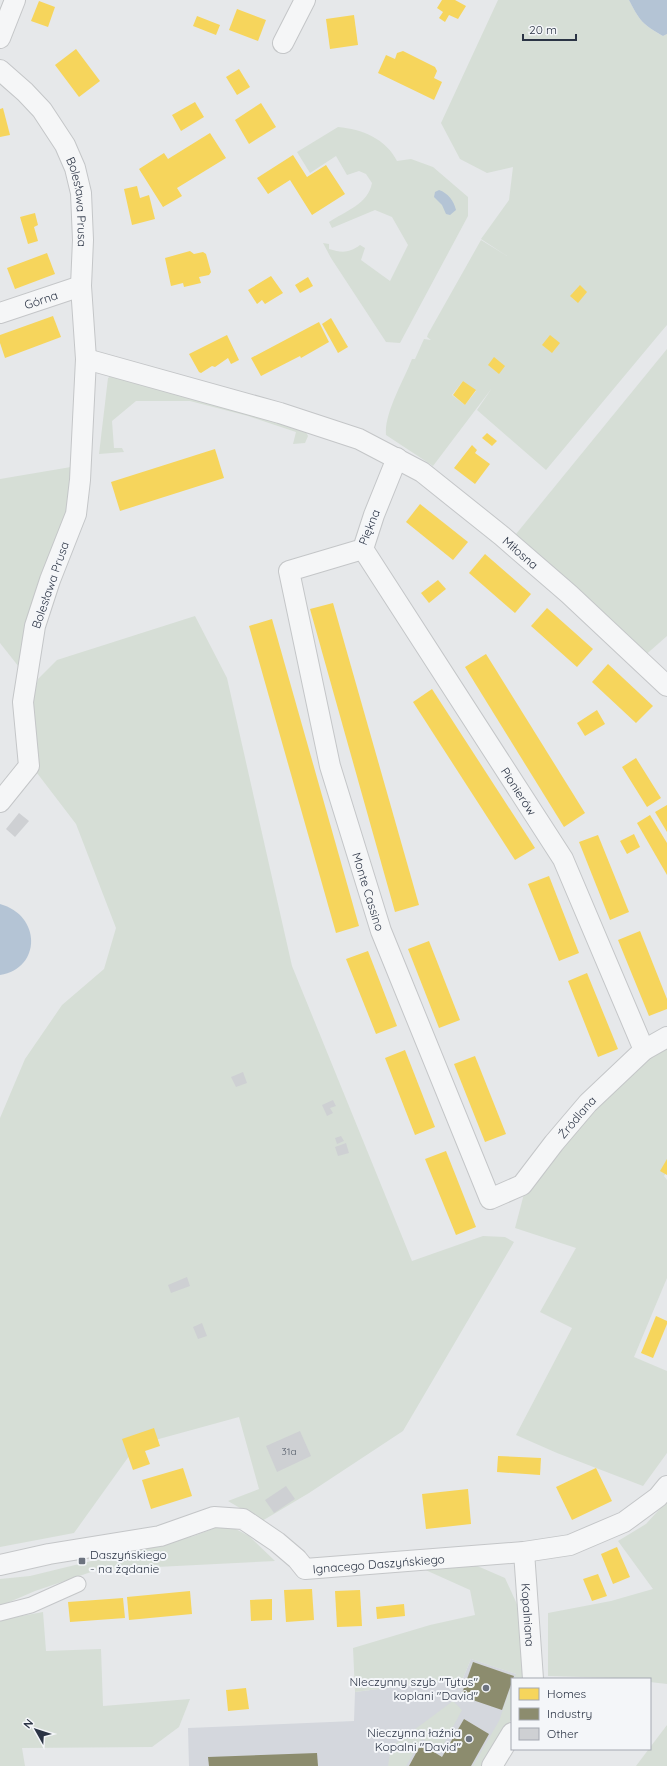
<svg xmlns="http://www.w3.org/2000/svg" width="667" height="1766" font-family="Quicksand,sans-serif">
  <style>
    .built { fill: #d4d7dd }
    .green { fill: #d6ded6; fill-rule: evenodd }
    .water { fill: #b4c4d5 }
    .homes { fill: #f6d55c }
    .industry { fill: #8c8c6e }
    .building { fill: #ced0d3 }
    .lines { fill: none; stroke-linecap: round; stroke-linejoin: round }
    .pedestrian-casing { stroke: #c4c6c8; stroke-width: 17 }
    .minor-casing { stroke: #c4c6c8; stroke-width: 22 }
    .pedestrian { stroke: #f5f6f7; stroke-width: 15 }
    .minor { stroke: #f5f6f7; stroke-width: 20 }
    .poi-dot { fill: #6c737f; stroke: #f4f6f9; stroke-width: 1.5 }
    .labels { text-anchor: middle; dominant-baseline: central; stroke-width: 4; stroke-linejoin: round; paint-order: stroke }
    .number-label { font-size: 10px; fill: #545c69 }
    .street-label { font-size: 12px; fill: #2b3445; stroke: #f4f6f9 }
    .poi-label { font-size: 12px; fill: #2b3445; stroke: #f4f6f9; text-anchor: end }
  </style>
  <rect width="100%" height="100%" fill="#e6e8ea"/>
  <!-- built -->
  <polygon class="built" points="471,1659 522,1676 521,1679 512,1679 512,1699 477,1766 189,1766 188,1728 354,1721 355,1692 463,1678"/>
  <!-- green -->
  <g class="green">
    <path d="M498,0H629C639,20 643,25 663,36L667,34V325L661,332L551,248L661,332L546,470L477,410L492,388L433,466L386,435C384,413 404,380 412,359H415L424,339L431,340L427,337L428,334L481,240L507,256L481,239L509,200L513,167L487,173L460,159L441,123ZM463,381L476,391L465,405L452,395Z"/>
    <path d="M338,127C362,129 386,139 397,161L411,159L433,167L468,197V216L400,343L386,342L331,258L323,243L329,244V249C342,253 349,253 360,245L365,248L361,260L390,281L408,245L392,217L375,210L332,228L329,222C346,211 368,204 372,183L366,174L359,171L347,175L336,156L310,173L297,152Z"/>
    <polygon points="667,349 667,636 642,658 512,539"/>
    <polygon points="111,376 305,430 308,436 305,443 293,444 296,432 248,416 190,401 136,401 112,421 114,448 122,448 124,452 99,454 108,378"/>
    <polygon points="71,467 70,503 19,667 0,643 0,479"/>
    <polygon points="195,616 227,678 292,966 412,1261 483,1236 505,1237 514,1242 403,1431 309,1493 262,1521 228,1501 259,1489 239,1417 137,1445 74,1533 0,1547 0,1118 25,1059 62,1005 104,969 116,928 76,824 37,773 31,706 38,679 57,660"/>
    <polygon points="667,1042 667,1172 664,1176 667,1180 667,1278 634,1357 667,1371 667,1453 643,1486 557,1453 516,1435 572,1328 540,1312 576,1248 515,1228 525,1190 630,1064"/>
    <polygon points="667,1501 667,1684 650,1682 650,1679 548,1676 548,1613 611,1601 653,1589 618,1541 646,1524"/>
    <polygon points="226,1524 249,1536 275,1561 97,1570 35,1591 0,1606 0,1579 30,1576 194,1536"/>
    <polygon points="475,1565 505,1578 526,1624 526,1662 522,1675 526,1676 525,1679 514,1679 516,1674 471,1659 463,1678 355,1692 353,1648 430,1625 475,1615 470,1590 421,1568"/>
    <polygon points="43,1612 46,1651 101,1649 103,1706 190,1699 179,1727 152,1747 22,1748 25,1766 0,1766 0,1620"/>
    <polygon points="512,1684 512,1718 504,1734 485,1766 473,1766 499,1721"/>
    <polygon points="453,1701 462,1710 441,1749 422,1739 406,1766 388,1766 391,1747"/>
    <polygon points="667,1725 667,1766 636,1766"/>
  </g>
  <!-- water -->
  <g class="water">
    <path d="M629,0H667V34L663,36C643,25 639,20 629,0Z"/>
    <path d="M439,190C448,193 454,201 456,210L450,215L446,214L442,205L434,197L435,192Z"/>
    <path d="M0,904C41,915 42,968 0,975Z"/>
  </g>
  <!-- homes -->
  <g class="homes">
    <polygon points="442,0 455,0 466,6 458,19 449,15 445,22 439,18 443,12 437,8"/>
    <polygon points="39,1 55,7 48,27 31,21"/>
    <polygon points="237,9 266,20 258,41 229,30"/>
    <polygon points="354,15 358,45 330,49 326,19"/>
    <polygon points="197,16 220,25 216,35 193,26"/>
    <polygon points="76,49 100,81 79,97 55,65"/>
    <polygon points="403,51 435,67 437,71 434,78 442,82 434,100 378,73 386,55 395,59 397,53"/>
    <polygon points="239,69 250,87 237,95 226,77"/>
    <polygon points="195,102 204,117 181,131 172,115"/>
    <polygon points="261,103 276,127 249,144 235,120"/>
    <polygon points="3,108 10,135 0,137 0,109"/>
    <polygon points="210,133 226,158 177,188 182,196 163,207 139,169 164,153 168,159"/>
    <polygon points="293,155 307,177 326,165 345,194 312,215 290,180 268,194 257,178"/>
    <polygon points="137,186 140,198 149,195 155,219 132,225 124,189"/>
    <polygon points="35,213 38,225 34,227 38,241 28,244 20,217"/>
    <polygon points="190,251 194,254 203,252 206,254 211,272 209,275 199,277 201,283 184,287 183,283 171,286 165,258"/>
    <polygon points="47,253 55,274 15,289 7,268"/>
    <polygon points="271,276 283,293 265,304 262,300 257,304 248,290"/>
    <polygon points="308,277 313,286 300,293 295,285"/>
    <polygon points="580,285 587,292 578,303 570,296"/>
    <polygon points="53,316 61,337 5,358 0,343 0,335"/>
    <polygon points="331,318 348,347 338,353 322,324"/>
    <polygon points="319,322 329,342 301,358 300,356 261,376 251,358"/>
    <polygon points="227,335 239,360 231,364 228,358 215,367 212,366 201,373 199,372 189,354"/>
    <polygon points="550,335 560,343 552,353 542,345"/>
    <polygon points="494,357 505,366 499,374 488,365"/>
    <polygon points="463,381 476,390 465,405 453,395"/>
    <polygon points="487,433 497,441 492,446 482,438"/>
    <polygon points="472,445 477,450 475,453 490,464 475,484 454,468"/>
    <polygon points="215,449 224,478 120,511 111,482"/>
    <polygon points="420,504 468,542 453,560 406,522"/>
    <polygon points="485,554 531,594 515,613 469,573"/>
    <polygon points="438,580 446,589 429,603 421,593"/>
    <polygon points="333,603 419,905 395,912 310,609"/>
    <polygon points="547,608 593,649 577,667 531,626"/>
    <polygon points="272,619 359,926 336,933 249,626"/>
    <polygon points="486,654 585,813 564,827 465,667"/>
    <polygon points="608,664 653,706 636,723 592,682"/>
    <polygon points="432,689 535,848 515,860 413,702"/>
    <polygon points="597,710 605,724 585,736 577,723"/>
    <polygon points="636,758 661,798 647,807 622,767"/>
    <polygon points="667,805 667,832 655,812"/>
    <polygon points="650,815 667,843 667,875 637,823"/>
    <polygon points="634,834 640,847 627,854 620,841"/>
    <polygon points="598,835 629,912 610,920 579,842"/>
    <polygon points="549,876 579,953 559,961 528,884"/>
    <polygon points="640,931 667,999 667,1009 649,1016 618,940"/>
    <polygon points="429,941 460,1020 439,1028 408,949"/>
    <polygon points="368,951 397,1026 376,1034 346,959"/>
    <polygon points="587,973 618,1049 598,1057 568,981"/>
    <polygon points="405,1050 435,1127 415,1135 385,1058"/>
    <polygon points="475,1056 506,1134 485,1142 454,1064"/>
    <polygon points="446,1151 476,1227 456,1235 425,1159"/>
    <polygon points="667,1159 667,1175 660,1171"/>
    <polygon points="656,1316 667,1321 667,1324 653,1358 641,1353"/>
    <polygon points="154,1428 160,1446 145,1451 150,1464 133,1470 122,1439"/>
    <polygon points="498,1456 541,1458 540,1475 497,1472"/>
    <polygon points="183,1468 192,1496 151,1509 142,1480"/>
    <polygon points="596,1468 612,1501 572,1520 556,1487"/>
    <polygon points="468,1489 471,1524 426,1529 422,1494"/>
    <polygon points="617,1547 630,1577 613,1584 601,1554"/>
    <polygon points="598,1574 607,1596 592,1601 583,1579"/>
    <polygon points="312,1589 314,1620 286,1622 284,1590"/>
    <polygon points="360,1590 362,1626 337,1627 335,1591"/>
    <polygon points="190,1591 192,1614 129,1620 127,1597"/>
    <polygon points="123,1598 125,1618 70,1622 68,1602"/>
    <polygon points="272,1599 272,1620 251,1621 250,1600"/>
    <polygon points="404,1604 405,1616 377,1619 376,1607"/>
    <polygon points="246,1688 249,1709 228,1711 226,1690"/>
  </g>
  <!-- industry -->
  <g class="industry">
    <polygon points="473,1662 514,1676 502,1710 461,1696"/>
    <polygon points="464,1719 489,1734 471,1766 409,1766 421,1744 442,1757"/>
    <polygon points="317,1753 318,1766 209,1766 208,1757"/>
  </g>
  <!-- building -->
  <g class="building">
    <polygon points="19,813 29,821 15,837 6,829"/>
    <polygon points="243,1072 247,1083 236,1087 231,1077"/>
    <polygon points="333,1100 336,1106 330,1108 333,1113 327,1116 322,1105"/>
    <polygon points="341,1136 344,1141 337,1144 335,1138"/>
    <polygon points="346,1143 349,1153 338,1156 335,1147"/>
    <polygon points="187,1277 190,1286 171,1293 168,1285"/>
    <polygon points="202,1323 207,1336 198,1339 193,1327"/>
    <polygon points="300,1431 311,1456 277,1472 266,1446"/>
    <polygon points="286,1486 295,1499 274,1513 265,1500"/>
  </g>
  <g class="lines">
    <defs>
      <polyline id="pedestrian" points="0,1613 31,1605 78,1584"/>
      <g id="minor">
        <polyline points="0,38 15,0"/>
        <polyline points="283,43 305,0"/>
        <path id="s1" d="M0,70L25,92L42,110L65,145L75,168L81,193L83,240L81,286L86,359L80,480L76,514L50,580L35,626L23,702L29,766L0,802"/>
        <path id="s2" d="M0,313L81,286"/>
        <path id="s3" d="M86,359L280,413L359,439L422,472L502,536L569,594L667,686"/>
        <path id="s4" d="M397,458L374,515L363,549L289,571L330,766L381,931L490,1199L522,1185L554,1143L588,1103L644,1050L667,1037"/>
        <path id="s5" d="M363,549L563,859L644,1050"/>
        <path id="s6" d="M524,1552L533,1679"/>
        <path id="s7" d="M0,1565L49,1554L160,1536L214,1517L243,1519L277,1542L297,1559L305,1569L524,1552L570,1545L624,1522L658,1497L667,1486"/>
        <polyline points="492,1766 512,1733"/>
      </g>
    </defs>
    <!-- pedestrian casing -->
    <use href="#pedestrian" class="pedestrian-casing"/>
    <!-- minor casing -->
    <use href="#minor" class="minor-casing"/>
    <!-- pedestrian -->
    <use href="#pedestrian" class="pedestrian"/>
    <!-- minor -->
    <use href="#minor" class="minor"/>
  </g>
  <!-- markers -->
  <g class="poi-dot">
    <rect x="78" y="1557" width="8" height="8" rx="2"/>
    <circle cx="486" cy="1688" r="4"/>
    <circle cx="469" cy="1739" r="4"/>
  </g>
  <g class="labels">
    <!-- number labels -->
    <g class="number-label">
      <text x="289" y="1451">31a</text>
    </g>
    <!-- street labels -->
    <g class="street-label">
      <text stroke="none"><textPath href="#s1" startOffset="159">Bolesława Prusa</textPath></text>
      <text stroke="none"><textPath href="#s2" startOffset="43">Górna</textPath></text>
      <text transform="translate(369 527) rotate(-68)">Piękna</text>
      <text stroke="none"><textPath href="#s3" startOffset="483">Miłosna</textPath></text>
      <text transform="translate(50 585) rotate(-71)">Bolesława Prusa</text>
      <text stroke="none"><textPath href="#s5" startOffset="288">Pionierów</textPath></text>
      <text stroke="none"><textPath href="#s4" startOffset="505">Monte Cassino</textPath></text>
      <text stroke="none"><textPath href="#s4" startOffset="958">Źródlana</textPath></text>
      <text stroke="none"><textPath href="#s7" startOffset="403">Ignacego Daszyńskiego</textPath></text>
      <text stroke="none"><textPath href="#s6" startOffset="63">Kopalniana</textPath></text>
    </g>
    <!-- poi labels -->
    <g class="poi-label">
      <text x="90" y="1554" text-anchor="start">Daszyńskiego<tspan x="90" dy="14">- na żądanie</tspan></text>
      <text x="478" y="1681">NIeczynny szyb "Tytus"<tspan x="478" dy="14">koplani "David"</tspan></text>
      <text x="461" y="1732">Nieczynna łaźnia<tspan x="461" dy="14">Kopalni "David"</tspan></text>
    </g>
  </g>
  <!-- legend -->
  <rect x="511" y="1678" width="140" height="72" fill="#f4f6f9" stroke="#a4a8b1"/>
  <rect x="519" y="1688" width="20" height="12" fill="#f6d55c" stroke="#a4a8b1"/>
  <text x="547" y="1698" font-size="12" fill="#2b3445">Homes</text>
  <rect x="519" y="1708" width="20" height="12" fill="#8c8c6e" stroke="#a4a8b1"/>
  <text x="547" y="1718" font-size="12" fill="#2b3445">Industry</text>
  <rect x="519" y="1728" width="20" height="12" fill="#ced0d3" stroke="#a4a8b1"/>
  <text x="547" y="1738" font-size="12" fill="#2b3445">Other</text>
  <!-- north arrow -->
  <g transform="translate(36 1730) rotate(309)" stroke="#f4f6f9" stroke-width="3" paint-order="stroke">
  <path d="M0-3L7 15L0 10L-7 15Z" fill="#2b3445"/>
  <text y="-6" font-size="11" font-weight="bold" text-anchor="middle" fill="#2b3445">N</text>
  </g>
  <!-- scale -->
  <path d="M523 34v6h53v-6" fill="none" stroke="#2b3445" stroke-width="2"/>
  <text x="529" y="34" font-size="12" fill="#2b3445" stroke="#f4f6f9" stroke-width="3" paint-order="stroke">20 m</text>
</svg>
